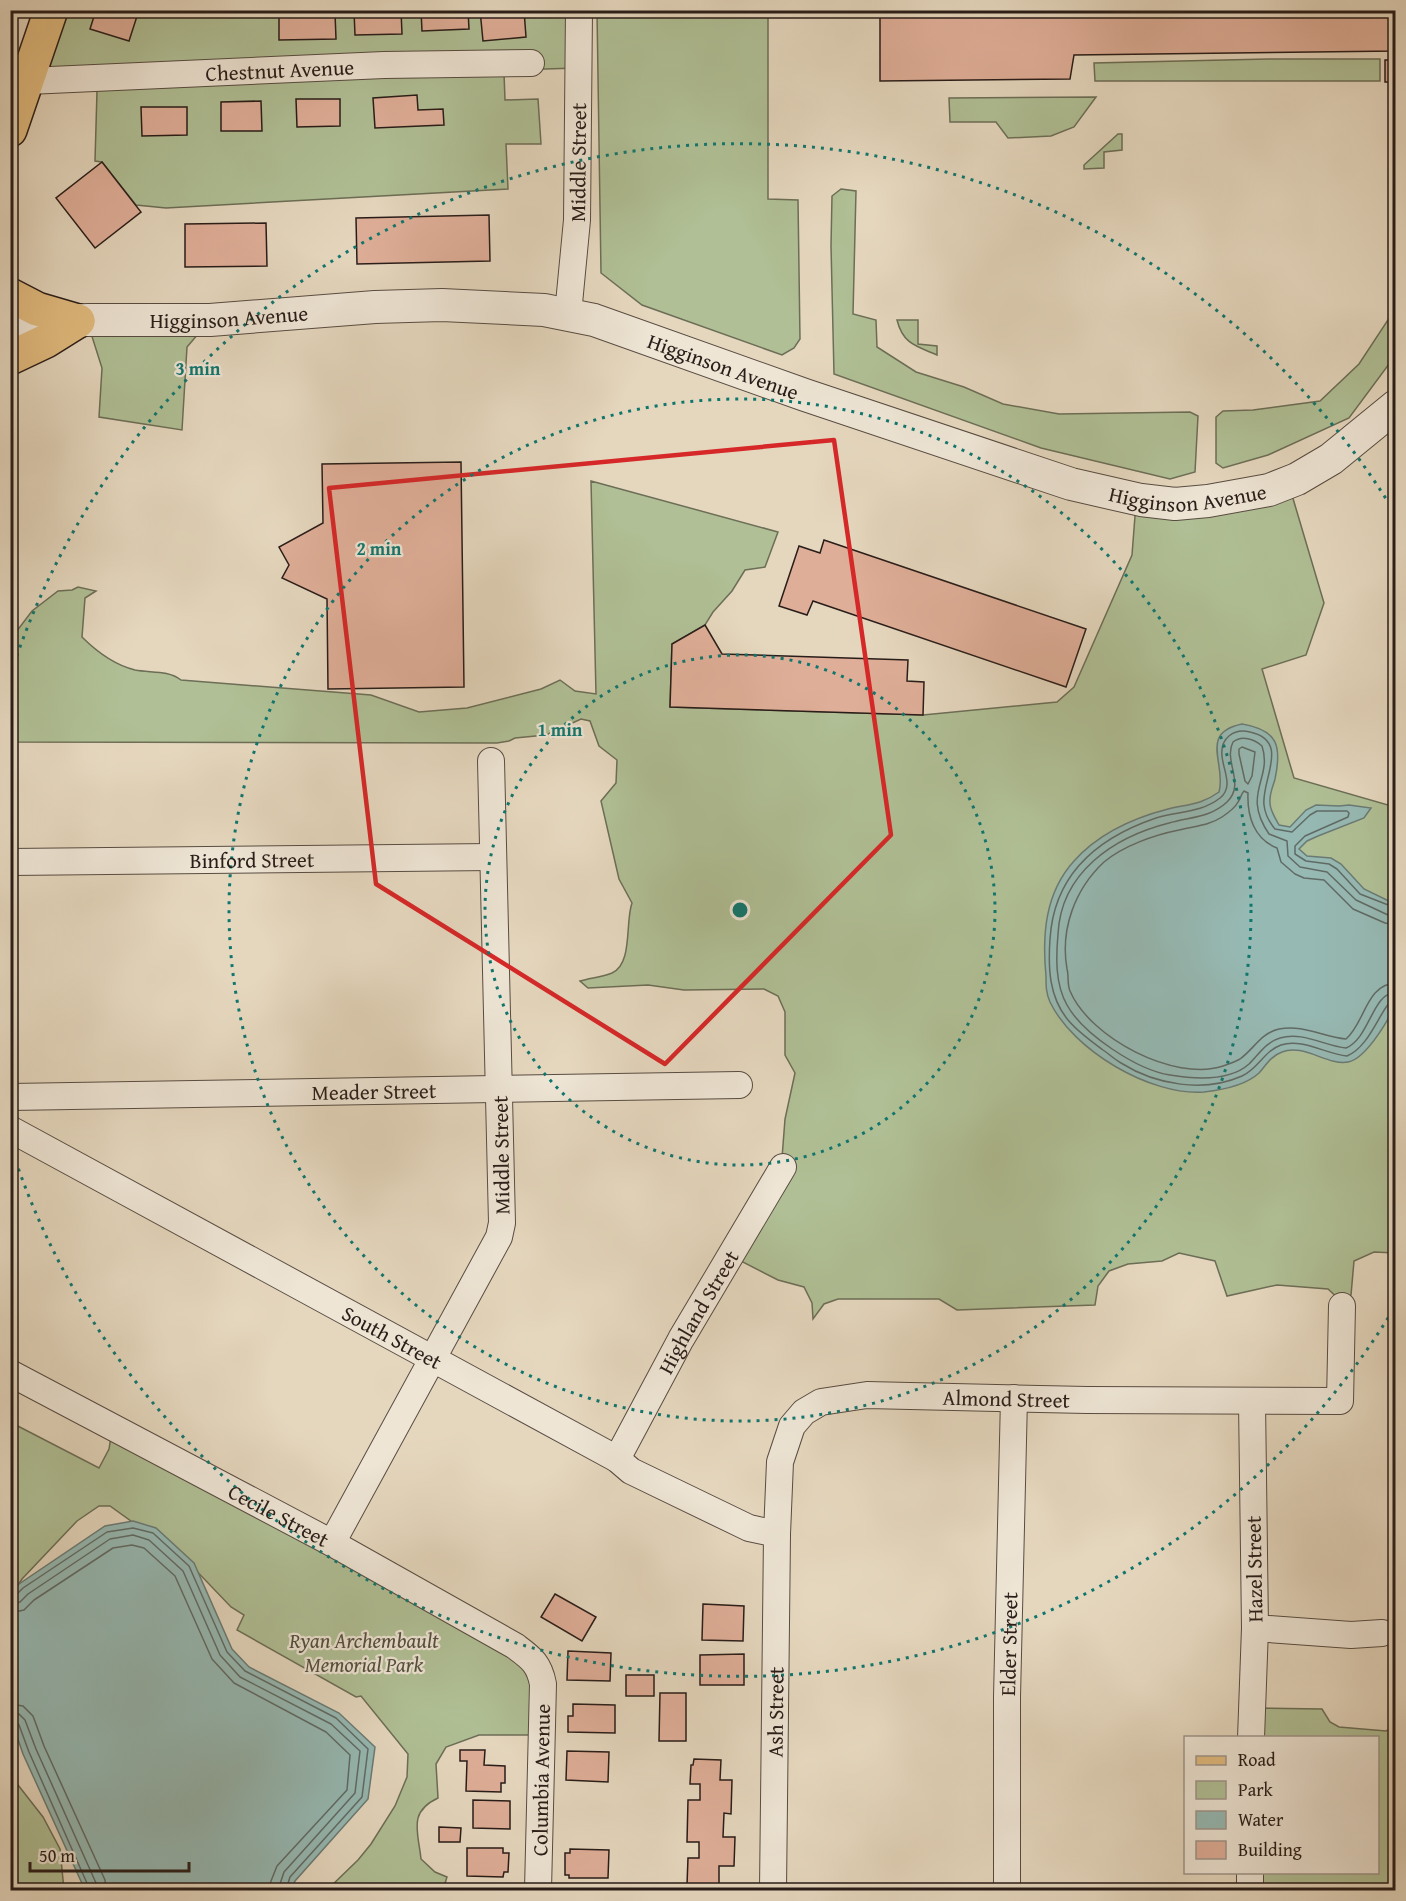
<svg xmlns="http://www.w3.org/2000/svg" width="1406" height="1901" font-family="'Gentium Book Plus',serif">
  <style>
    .green { fill: #b0bf95; stroke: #6c6e57; stroke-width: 1.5 }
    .water { fill: #96b9b3; stroke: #6a7b75; stroke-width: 1.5 }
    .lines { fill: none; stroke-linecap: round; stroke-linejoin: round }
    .shore { stroke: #606b66; stroke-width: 1.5 }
    .building { fill: #dfae98; stroke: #291d19; stroke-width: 1.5 }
    .minor-casing { stroke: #584c42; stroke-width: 28 }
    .tertiary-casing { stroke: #584c42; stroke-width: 34 }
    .primary-casing { stroke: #291d19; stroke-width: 36 }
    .minor { stroke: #eee5d5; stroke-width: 26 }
    .tertiary { stroke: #eee5d5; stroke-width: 32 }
    .primary { stroke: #e2bc7f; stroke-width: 33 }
    .marked { fill: none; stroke: #d62828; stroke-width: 4.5; stroke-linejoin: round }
    .ring { fill: none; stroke: #0f766e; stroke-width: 3; stroke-dasharray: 3 6 }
    .labels { text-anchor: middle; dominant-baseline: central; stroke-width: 4.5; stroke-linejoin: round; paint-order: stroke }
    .street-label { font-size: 21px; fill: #291d19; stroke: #eee5d5 }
    .park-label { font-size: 21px; font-style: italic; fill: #524e3e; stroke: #eee5d5 }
    .centre { fill: #0f766e; stroke: #eee5d5; stroke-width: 3 }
    .ring-label { font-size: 18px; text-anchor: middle; font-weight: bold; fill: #0f766e; stroke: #eee5d5; stroke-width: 4.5; stroke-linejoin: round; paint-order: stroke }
  </style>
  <rect width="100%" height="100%" fill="#e5d7be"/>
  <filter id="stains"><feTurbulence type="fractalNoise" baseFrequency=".00333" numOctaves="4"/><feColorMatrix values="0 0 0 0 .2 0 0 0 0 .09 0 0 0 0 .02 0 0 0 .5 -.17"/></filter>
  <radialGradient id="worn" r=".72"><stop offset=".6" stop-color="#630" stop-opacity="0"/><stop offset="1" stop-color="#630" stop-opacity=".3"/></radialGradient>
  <!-- green -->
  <g class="green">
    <polygon points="51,11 579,11 577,68 513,70 504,73 505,100 538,99 541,144 506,144 508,189 166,208 136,205 102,162 95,161 97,91 24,90"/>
    <polygon points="597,11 768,11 768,199 798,200 800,339 794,348 782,355 642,305 601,273"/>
    <polygon points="1268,59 1380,59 1380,81 1095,81 1094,63"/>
    <polygon points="1096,97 1074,127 1051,136 1008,138 996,122 950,122 949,98"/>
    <polygon points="1118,134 1122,134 1122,150 1104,152 1104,168 1084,169 1084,165"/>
    <polygon points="841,189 856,191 853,314 876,320 877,347 916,372 964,387 1003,404 1059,414 1190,412 1198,416 1195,472 1170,479 1041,448 834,374 831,246 832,196"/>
    <polygon points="1395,304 1395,356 1349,418 1268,455 1223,468 1216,463 1216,417 1223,411 1253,410 1320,401 1359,364 1388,320"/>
    <polygon points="210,320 187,347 182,430 99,417 102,368 89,327"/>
    <path d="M897,320H918V344L937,346V355C916,346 903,344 897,320Z"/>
    <path d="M591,481L778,532L765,567L745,570L732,591L713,612L705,625L672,644L670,707L923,715L1057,702L1074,687L1132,555L1136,503L1289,485L1324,603L1306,655L1262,669L1294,778L1395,807V1253L1374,1252L1354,1261L1351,1295L1343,1303L1328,1289L1277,1285L1227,1296L1215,1261L1179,1253L1162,1261L1128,1264L1109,1271L1098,1286L1095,1305L957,1310L939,1299H838L824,1304L813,1319L812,1303L804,1287L778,1280L733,1257L781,1171L785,1119L795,1073L785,1055V1012L778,996L764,989L684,990L648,985L588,988L580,981C590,978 602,977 612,973C633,964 625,922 632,903L619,879L601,801L616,783L617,760L599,746L590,721L581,719L546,735L515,738L509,741L497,743L11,742L10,640L32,611L58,591L72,590L78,587L96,591L85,598L82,637C96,651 115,665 135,670C151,673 168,670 181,680L371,695L419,712L467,708L541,689L560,680L575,691L596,694Z"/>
    <path d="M10,1422L99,1468L109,1449L111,1437L537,1669V1735H479L446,1747L436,1764L438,1798C408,1812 418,1831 421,1859L435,1872L447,1877L443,1890H327L358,1860L371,1844L395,1806L407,1777L408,1754L361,1696L356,1697L237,1630L244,1615L231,1607L188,1562L110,1506H99L77,1521L22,1579L11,1596Z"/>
    <polygon points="1250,1708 1322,1709 1330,1722 1339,1727 1386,1731 1395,1726 1395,1890 1250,1890 1250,1873 1378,1872 1378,1738 1250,1737"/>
    <polygon points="11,1776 43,1817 60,1849 64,1890 11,1890"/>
  </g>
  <!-- water -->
  <g class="water">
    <path d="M1242,724C1278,730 1282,746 1275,779C1273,787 1269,794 1270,803C1270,810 1275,818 1279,825L1290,827L1306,810L1316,805L1339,806L1349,805L1371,808L1364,818L1318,836L1307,841L1299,849L1307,856L1331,858L1341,864L1364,889L1395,904C1396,925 1396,946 1396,967C1396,978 1397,989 1396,999C1393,1015 1366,1059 1348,1062C1328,1066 1303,1043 1282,1052C1271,1056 1266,1065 1259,1073C1245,1086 1222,1090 1204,1092C1150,1096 1073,1050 1050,1002C1046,993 1046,986 1046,976C1042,935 1045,893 1074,861C1099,833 1133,818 1168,809C1189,804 1201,805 1219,792C1227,765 1198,733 1242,724Z"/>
    <polygon points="133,1521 156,1528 194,1563 232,1649 249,1667 339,1713 375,1747 368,1799 295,1881 291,1890 85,1890 23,1754 11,1719 11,1594 19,1584 105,1526"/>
  </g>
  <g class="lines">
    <!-- shore -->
    <g class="shore">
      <polygon points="1242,747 1255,752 1252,776 1248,784 1245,781 1239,754 1239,749"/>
      <path d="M1396,908L1360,894L1337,869L1329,864L1306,861L1295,854V846L1305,836L1348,817L1349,813L1347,811H1317L1310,815L1292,832L1275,829C1270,823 1265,814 1264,805C1261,780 1291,741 1250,732C1234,728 1220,738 1222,756C1223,770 1234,787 1220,798C1201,813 1178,811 1156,818C1097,838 1054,874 1050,939C1048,968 1049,997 1068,1020C1078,1032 1091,1041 1103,1050C1109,1054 1114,1059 1121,1063C1156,1085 1204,1093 1242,1076C1258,1069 1264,1051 1281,1045C1302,1038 1326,1054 1347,1056C1373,1045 1382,1001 1396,999"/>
      <path d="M1396,916L1388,915L1356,900L1327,872L1300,867L1288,856L1287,841L1269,834C1241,793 1273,779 1262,746C1254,739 1242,735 1233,742C1223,761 1246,784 1227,802C1210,818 1189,817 1169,823C1114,837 1061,872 1058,934C1056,957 1055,984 1067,1005C1083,1034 1137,1070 1170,1075C1194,1079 1229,1082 1249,1064C1259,1054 1266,1042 1280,1038C1302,1031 1325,1046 1346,1048C1370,1038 1372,993 1396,992"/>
      <path d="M1396,925L1385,923L1353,909L1324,880L1304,878L1295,874L1281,862L1277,848C1254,839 1247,816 1248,793L1244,791C1241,794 1241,798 1238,802C1235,808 1228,813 1222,817C1208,826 1194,826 1179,830C1154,835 1123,846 1104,862C1075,889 1060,929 1067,969C1069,976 1067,984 1070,991C1090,1038 1174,1082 1223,1066C1229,1064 1235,1062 1240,1059C1254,1049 1261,1033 1279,1029C1303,1024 1323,1037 1346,1039C1365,1023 1366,984 1396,983"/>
      <polyline points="10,1597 16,1595 23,1588 107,1532 133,1528 153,1533 189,1566 227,1652 245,1671 336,1718 368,1749 362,1797 290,1877 286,1890"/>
      <polyline points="10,1604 20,1602 28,1594 110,1539 133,1535 149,1540 183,1571 220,1655 240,1677 331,1724 360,1751 355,1793 284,1872 278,1890"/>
      <polyline points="10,1613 24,1610 34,1600 113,1548 132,1545 144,1548 175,1576 212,1659 234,1683 326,1732 350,1755 347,1790 277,1866 271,1881 269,1890"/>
      <polyline points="10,1704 23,1706 33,1716 44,1746 105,1880 106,1890"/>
      <polyline points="10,1713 19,1714 25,1720 36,1749 96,1883 97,1890"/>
      <polyline points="10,1720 15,1721 19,1725 29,1752 90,1890"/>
    </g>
  </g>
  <!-- building -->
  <g class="building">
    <polygon points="96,10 139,10 129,41 90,29"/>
    <polygon points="401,10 402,34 355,35 354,11"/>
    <polygon points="421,10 468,10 469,29 422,31"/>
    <polygon points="480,10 524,10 526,37 483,41"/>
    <polygon points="880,10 1396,10 1396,51 1074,55 1070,79 880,81"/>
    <polygon points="335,13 336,39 279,40 279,14"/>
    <rect x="1385" y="60" width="11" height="22"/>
    <polygon points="417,95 418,110 443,109 444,125 375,128 373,98"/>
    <polygon points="296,99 340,99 340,126 297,127"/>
    <polygon points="261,101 262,131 221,131 221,102"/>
    <polygon points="141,107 187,107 187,135 142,136"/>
    <polygon points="102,162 141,212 95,248 56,198"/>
    <polygon points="489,215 490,261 357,264 356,218"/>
    <polygon points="266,223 267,266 185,267 185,224"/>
    <polygon points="461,462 464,687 328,689 327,599 282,578 289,565 279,547 323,523 322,464"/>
    <polygon points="824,540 1086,629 1066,687 813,601 807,615 779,606 799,546 820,553"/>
    <polygon points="705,625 722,654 908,660 907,681 924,682 923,715 670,707 672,644"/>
    <polygon points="555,1594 596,1617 582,1641 541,1617"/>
    <polygon points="703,1604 744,1606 743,1641 702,1640"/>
    <polygon points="568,1651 611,1653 610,1681 567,1680"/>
    <polygon points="744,1654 744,1685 700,1685 700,1655"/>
    <rect x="626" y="1675" width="28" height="21"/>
    <polygon points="660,1693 686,1693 686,1741 659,1741"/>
    <polygon points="573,1704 615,1705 615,1733 568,1732 568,1716 573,1716"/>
    <polygon points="460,1750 485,1750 484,1765 505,1766 505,1783 501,1783 501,1792 466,1791 467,1761 460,1761"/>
    <polygon points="567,1751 609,1752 608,1782 566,1780"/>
    <polygon points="694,1759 721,1760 720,1780 732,1780 731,1814 724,1813 723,1837 735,1837 734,1866 719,1866 719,1886 687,1885 688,1858 699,1858 699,1842 687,1842 688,1800 700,1800 700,1784 690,1784 691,1765 693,1765"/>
    <polygon points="473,1800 510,1801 510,1829 473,1828"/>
    <polygon points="439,1827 461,1828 460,1842 439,1842"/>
    <polygon points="467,1848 503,1848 503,1853 509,1853 508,1872 504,1872 503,1877 467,1876"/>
    <polygon points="570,1849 609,1850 608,1878 569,1878 569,1875 565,1875 565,1853 570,1853"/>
  </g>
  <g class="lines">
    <defs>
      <g id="minor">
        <path id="s1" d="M28,81L384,65L531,63"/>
        <path id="s2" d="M568,314L577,220L579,10"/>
        <path id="s3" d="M10,862L492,857"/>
        <path id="s4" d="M10,1097L739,1085"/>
        <path id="s5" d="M10,1129L617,1459L631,1471L749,1528L777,1534"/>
        <path id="s6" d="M10,1373L332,1543L515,1646C531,1658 539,1663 543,1684L538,1890"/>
        <path id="s7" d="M617,1459L681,1339L783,1167"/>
        <polyline points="332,1543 499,1237 502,1223 491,761"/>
        <polyline points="1255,1628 1351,1635 1382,1633"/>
        <polyline points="1251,1738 1255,1628 1252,1401"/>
        <path id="s8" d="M773,1890L777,1534L780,1462L792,1426L804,1412L821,1402L867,1395L1087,1400L1340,1401L1342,1306"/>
        <path id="s9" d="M1007,1890V1697L1014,1398"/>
        <polyline points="1250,1890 1250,1872"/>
      </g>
      <g id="tertiary">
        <path id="s10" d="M10,323L88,320H210L375,307L442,305L544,310L594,320L805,395L1071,484L1141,500L1175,504L1208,501L1269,490L1297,479L1331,459L1396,406"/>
      </g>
      <g id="primary">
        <polyline points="10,130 51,10"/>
        <polyline points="10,295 37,309 78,321"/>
        <polyline points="10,358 46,341 78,321"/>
      </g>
    </defs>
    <!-- minor casing -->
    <use href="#minor" class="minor-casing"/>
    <!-- tertiary casing -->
    <use href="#tertiary" class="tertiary-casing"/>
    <!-- primary casing -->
    <use href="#primary" class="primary-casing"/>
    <!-- minor -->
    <use href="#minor" class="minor"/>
    <!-- tertiary -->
    <use href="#tertiary" class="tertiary"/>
    <!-- primary -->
    <use href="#primary" class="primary"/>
  </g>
  <!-- marked area -->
  <path class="marked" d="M834,440L891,835L665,1064L376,884L329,488Z"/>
  <!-- distance rings -->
  <g class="ring">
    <circle cx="740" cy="910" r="255"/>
    <circle cx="740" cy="910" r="511"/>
    <path d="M1393 1310A766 766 0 0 1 11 1147M11 673A766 766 0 0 1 1393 510"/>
  </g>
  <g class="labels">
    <!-- street labels -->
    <g class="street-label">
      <text stroke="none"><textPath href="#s1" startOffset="252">Chestnut Avenue</textPath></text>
      <text stroke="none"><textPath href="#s2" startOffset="152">Middle Street</textPath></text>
      <text stroke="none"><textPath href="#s10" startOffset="219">Higginson Avenue</textPath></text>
      <text stroke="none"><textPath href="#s10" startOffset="723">Higginson Avenue</textPath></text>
      <text stroke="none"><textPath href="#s10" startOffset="1209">Higginson Avenue</textPath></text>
      <text stroke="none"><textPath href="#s3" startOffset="242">Binford Street</textPath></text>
      <text stroke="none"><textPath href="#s4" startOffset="364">Meader Street</textPath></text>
      <text transform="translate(501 1155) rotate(-91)">Middle Street</text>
      <text stroke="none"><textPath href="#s7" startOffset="168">Highland Street</textPath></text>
      <text stroke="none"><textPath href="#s5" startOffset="435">South Street</textPath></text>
      <text stroke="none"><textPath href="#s8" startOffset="690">Almond Street</textPath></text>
      <text stroke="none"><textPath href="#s6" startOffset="304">Cecile Street</textPath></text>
      <text transform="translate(1254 1569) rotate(-91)">Hazel Street</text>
      <text stroke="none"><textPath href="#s9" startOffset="246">Elder Street</textPath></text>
      <text stroke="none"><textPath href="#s8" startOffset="178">Ash Street</textPath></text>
      <text transform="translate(541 1780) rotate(-89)">Columbia Avenue</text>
    </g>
    <!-- park labels -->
    <g class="park-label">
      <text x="364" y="1640">Ryan Archembault<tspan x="364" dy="24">Memorial Park</tspan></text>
    </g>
  </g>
  <circle cx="740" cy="910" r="9" class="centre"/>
  <g class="ring-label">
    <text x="198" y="375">3 min</text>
    <text x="379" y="555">2 min</text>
    <text x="560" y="736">1 min</text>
  </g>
  <!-- margin -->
  <rect width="1406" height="1901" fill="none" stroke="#e5d7be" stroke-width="36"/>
  <rect x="12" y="12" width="1382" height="1877" fill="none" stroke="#291d19" stroke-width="3"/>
  <rect x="18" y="18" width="1370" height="1865" fill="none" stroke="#291d19" stroke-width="1.5"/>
  <!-- legend -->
  <rect x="1184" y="1736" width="195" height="138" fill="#eee5d5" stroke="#9f958a" stroke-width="1.5"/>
  <rect x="1196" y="1756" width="30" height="9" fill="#e2bc7f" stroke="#9f958a" stroke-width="1.5"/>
  <text x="1238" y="1766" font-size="18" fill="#291d19">Road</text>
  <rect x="1196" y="1781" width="30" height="18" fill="#b0bf95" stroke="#9f958a" stroke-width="1.5"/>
  <text x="1238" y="1796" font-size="18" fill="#291d19">Park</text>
  <rect x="1196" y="1811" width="30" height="18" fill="#96b9b3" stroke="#9f958a" stroke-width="1.5"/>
  <text x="1238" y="1826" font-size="18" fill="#291d19">Water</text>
  <rect x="1196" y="1841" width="30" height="18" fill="#dfae98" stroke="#9f958a" stroke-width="1.5"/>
  <text x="1238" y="1856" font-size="18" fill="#291d19">Building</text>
  <!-- scale -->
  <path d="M30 1862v9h159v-9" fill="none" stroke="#291d19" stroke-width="3"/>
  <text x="39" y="1862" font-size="18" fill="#291d19" stroke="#eee5d5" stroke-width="4.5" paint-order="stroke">50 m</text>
  <rect width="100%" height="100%" filter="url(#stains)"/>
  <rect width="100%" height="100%" fill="url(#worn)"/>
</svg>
